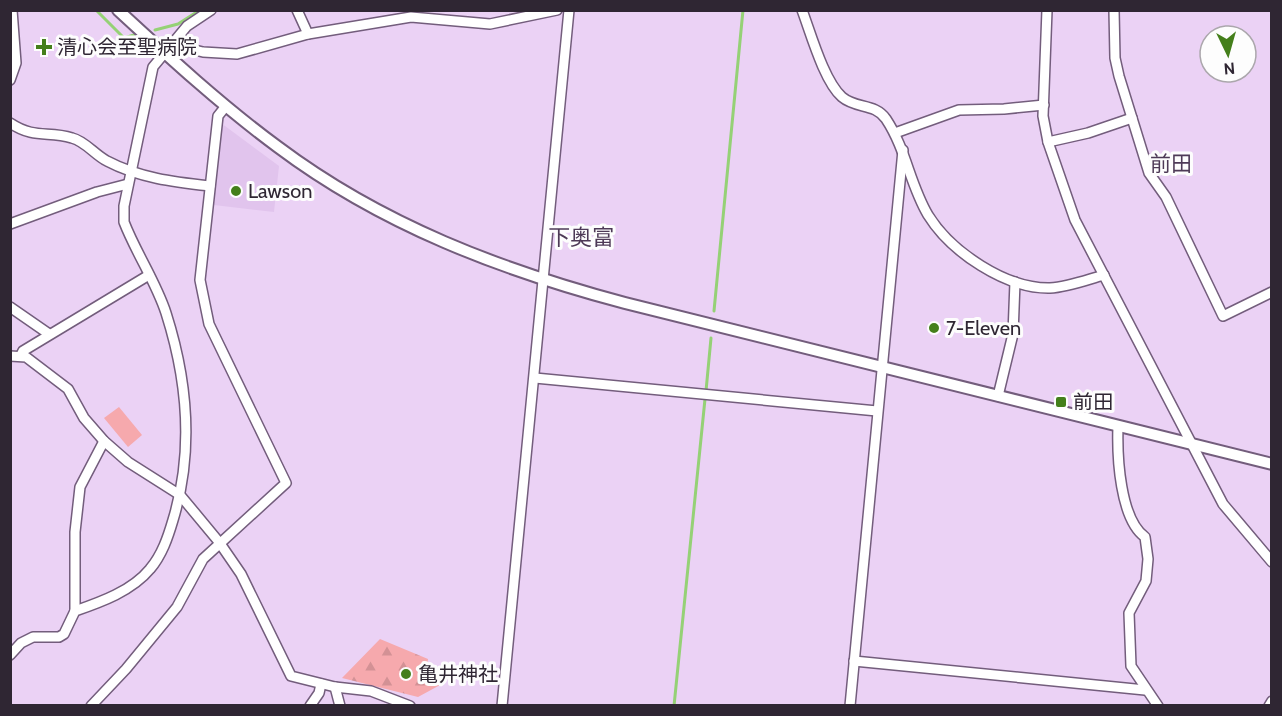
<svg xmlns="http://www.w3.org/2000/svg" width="1282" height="716" font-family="Cabin,'Noto Sans JP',sans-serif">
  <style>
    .built { fill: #e1c4ed }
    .forest { fill: url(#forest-firs) }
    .park { fill: #f6a9ad }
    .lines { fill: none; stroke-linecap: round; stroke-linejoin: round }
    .stream { stroke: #95d176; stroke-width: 3 }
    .minor-casing { stroke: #735d7c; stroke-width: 12 }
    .tertiary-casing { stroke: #735d7c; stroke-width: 14 }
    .minor { stroke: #fff; stroke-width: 9 }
    .tertiary { stroke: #fff; stroke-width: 10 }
    .poi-dot { fill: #447f1b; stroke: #fdfdfd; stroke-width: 2 }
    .labels { text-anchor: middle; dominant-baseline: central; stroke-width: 6; stroke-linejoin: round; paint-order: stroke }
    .poi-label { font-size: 20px; fill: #2f2633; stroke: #fdfdfd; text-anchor: start }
    .neighbourhood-label { font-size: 21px; fill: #4e3a57; stroke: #fdfdfd }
    .quarter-label { font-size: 22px; fill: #4e3a57; stroke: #fdfdfd }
  </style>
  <defs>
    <pattern id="forest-firs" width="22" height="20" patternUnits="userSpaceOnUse" patternTransform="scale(1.5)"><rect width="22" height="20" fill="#f6a9ad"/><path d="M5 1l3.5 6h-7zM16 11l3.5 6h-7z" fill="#d39195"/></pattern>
  </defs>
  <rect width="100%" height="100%" fill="#ebd2f5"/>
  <!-- built -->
  <polygon class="built" points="221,123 279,166 274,212 214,205"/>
  <!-- forest -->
  <polygon class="forest" points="380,639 428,659 427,668 442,684 418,697 342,678"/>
  <!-- park -->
  <polygon class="park" points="119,407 142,435 128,447 104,418"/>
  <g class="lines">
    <!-- stream -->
    <g class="stream">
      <polyline points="96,10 124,38 134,35"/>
      <polyline points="155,30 178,24 200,10"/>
      <polyline points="714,311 743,10"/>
      <polyline points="706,391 711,338"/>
      <polyline points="674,706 705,399"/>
    </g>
    <defs>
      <g id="minor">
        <polyline points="297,10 308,34"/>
        <path d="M802,10C811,34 824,81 842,97C856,109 875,103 886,119C906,149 910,185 928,215C951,252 1006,289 1050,288C1068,287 1086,280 1104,275"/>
        <polyline points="1047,10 1043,116 1048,142 1075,220 1223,504 1272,562"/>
        <polyline points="1114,10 1115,58 1119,76 1149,173 1166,197 1223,316 1272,292"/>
        <polyline points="170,44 203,52 237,54 308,34 411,17 490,24 557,10"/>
        <polyline points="10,80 16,63 12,10"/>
        <path d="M10,123C36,140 48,130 72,138C85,141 95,155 107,161C139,178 175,182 210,186"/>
        <polyline points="895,133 959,110 1004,109 1044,105"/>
        <polyline points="1048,142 1088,133 1132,118"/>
        <polyline points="10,224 97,192 128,184"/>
        <polyline points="10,307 49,334"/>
        <polyline points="21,355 23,351 149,275"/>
        <polyline points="10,356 26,357 68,389 84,418 104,441 128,462 180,495 219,542 241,574 291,676 335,687 371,691 410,706"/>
        <polyline points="535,378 877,411"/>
        <polyline points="998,396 1013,334 1015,282"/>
        <path d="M1118,427C1117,457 1120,519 1145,537L1148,559L1146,581L1129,613L1131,666L1158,706"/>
        <polyline points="75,611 75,532 80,487 104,441"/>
        <path d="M10,655L21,643L33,637H59L64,634L75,611C101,602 132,591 150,569C162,555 168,537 173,520C194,451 188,382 166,313C156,282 136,253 124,222V206L153,67L187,26L211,10"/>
        <polyline points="854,661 1145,690"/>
        <polyline points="335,687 340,706"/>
        <polyline points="91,706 126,669 177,607 203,559 286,483 209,324 200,280 218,116 226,106"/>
        <polyline points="310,706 319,693 321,684"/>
        <polyline points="502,706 569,10"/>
        <polyline points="850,706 903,150"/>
        <polyline points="1269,706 1272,701"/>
      </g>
      <path id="tertiary" d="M118,10C170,58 221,105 278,147C382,225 501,270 625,303L1272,464"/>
    </defs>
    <!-- minor casing -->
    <use href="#minor" class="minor-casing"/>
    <!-- tertiary casing -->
    <use href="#tertiary" class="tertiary-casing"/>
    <!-- minor -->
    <use href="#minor" class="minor"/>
    <!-- tertiary -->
    <use href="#tertiary" class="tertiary"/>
  </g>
  <!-- markers -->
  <g class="poi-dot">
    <path d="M41 38h6v6h6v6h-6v6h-6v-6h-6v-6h6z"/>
    <circle cx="236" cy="191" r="6"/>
    <circle cx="934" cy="328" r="6"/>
    <rect x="1055" y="396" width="12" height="12" rx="3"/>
    <circle cx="406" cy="674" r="6"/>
  </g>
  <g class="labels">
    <!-- poi labels -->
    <g class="poi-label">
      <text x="57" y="47">清心会至聖病院</text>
      <text x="248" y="191">Lawson</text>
      <text x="946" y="328">7-Eleven</text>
      <text x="1073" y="402">前田</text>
      <text x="418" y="674">亀井神社</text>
    </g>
    <!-- neighbourhood labels -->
    <g class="neighbourhood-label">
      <text x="1171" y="163">前田</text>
    </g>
    <!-- quarter labels -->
    <g class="quarter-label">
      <text x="581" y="237">下奥富</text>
    </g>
  </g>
  <!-- border -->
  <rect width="1282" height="716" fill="none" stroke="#2f2633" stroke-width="24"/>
  <!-- north arrow -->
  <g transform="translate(1228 54) rotate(175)"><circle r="28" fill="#fdfdfd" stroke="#aba7ac" stroke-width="1.5"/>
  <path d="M0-4.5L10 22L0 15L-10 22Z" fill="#447f1b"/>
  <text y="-9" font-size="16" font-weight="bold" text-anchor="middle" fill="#2f2633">N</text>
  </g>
</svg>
